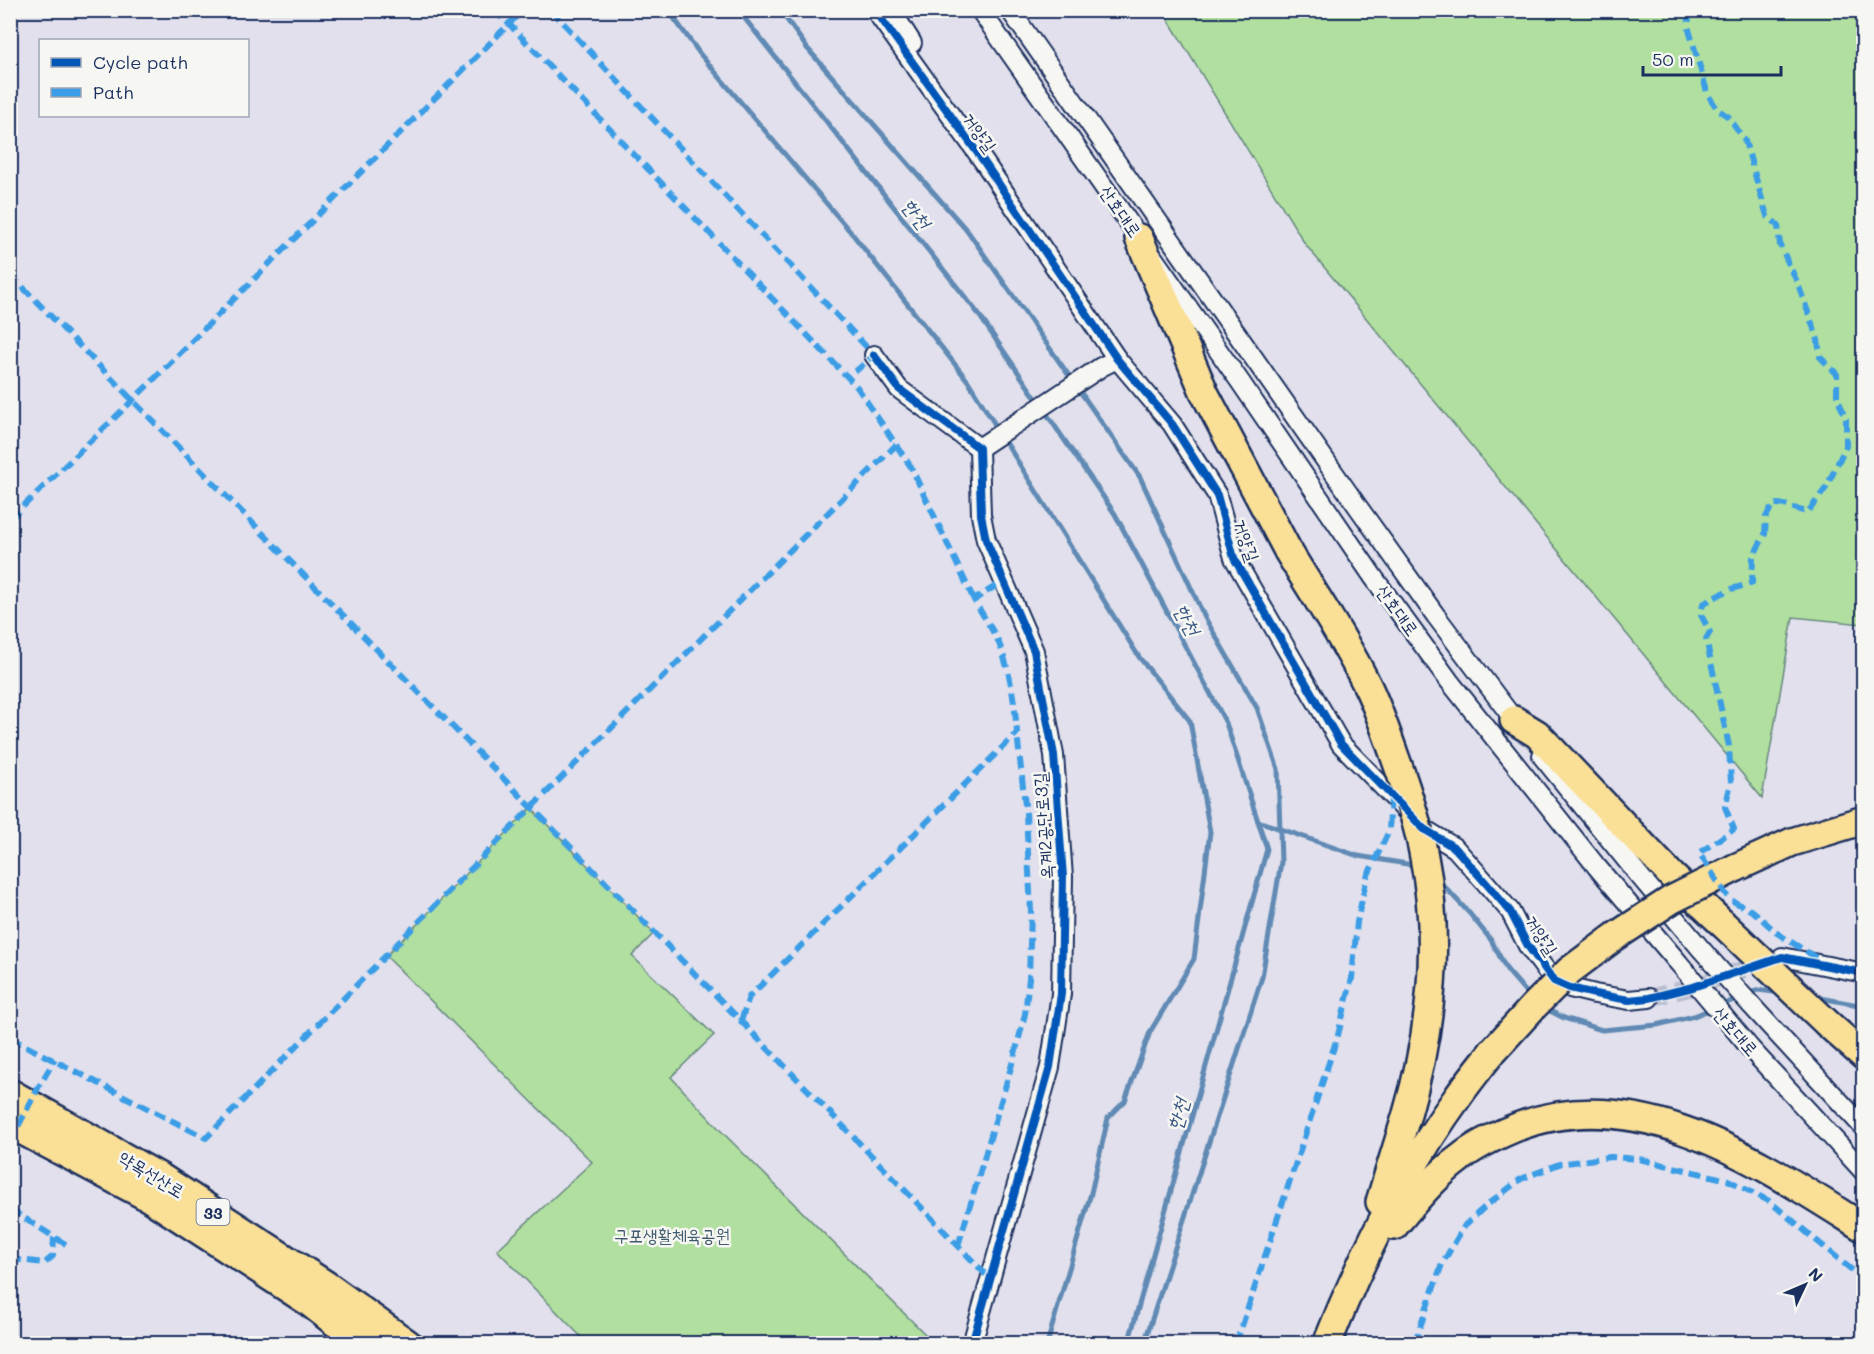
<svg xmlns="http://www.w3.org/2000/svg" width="1874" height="1354" font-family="Mali,'Poor Story',sans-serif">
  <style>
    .green { fill: #b0df9f; stroke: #66877e; stroke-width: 1.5 }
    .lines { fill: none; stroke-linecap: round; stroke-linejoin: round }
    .stream { stroke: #618ab4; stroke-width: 5 }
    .minor-tunnel { stroke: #b9bdd0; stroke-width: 18; stroke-dasharray: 18 9; stroke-linecap: butt }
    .minor-casing { stroke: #1b2f5e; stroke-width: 22 }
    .highway-casing { stroke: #1b2f5e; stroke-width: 32 }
    .minor { stroke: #f6f6f2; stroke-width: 18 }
    .highway { stroke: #fadf96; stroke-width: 27 }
    .minor-bridge-casing { stroke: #1b2f5e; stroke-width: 22; stroke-linecap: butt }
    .highway-bridge-casing { stroke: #1b2f5e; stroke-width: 32; stroke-linecap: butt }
    .minor-bridge { stroke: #f6f6f2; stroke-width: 18 }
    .highway-bridge { stroke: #fadf96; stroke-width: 27 }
    .quiet { stroke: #3b9de6; stroke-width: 6; stroke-dasharray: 12 6; stroke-linecap: butt }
    .cycleway-casing { stroke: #f6f6f2; stroke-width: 11 }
    .cycleway { stroke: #0057b8; stroke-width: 8 }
    .labels { text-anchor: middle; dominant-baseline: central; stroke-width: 5; stroke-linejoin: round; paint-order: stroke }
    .shield { fill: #f6f6f2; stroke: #5d6b8a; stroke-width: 1.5 }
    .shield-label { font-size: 16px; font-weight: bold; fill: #1b2f5e }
    .street-label { font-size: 18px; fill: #1b2f5e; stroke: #f6f6f2 }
    .park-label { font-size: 18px; fill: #405b6e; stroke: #f6f6f2 }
    .water-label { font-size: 20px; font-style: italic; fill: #385582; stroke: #f6f6f2 }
  </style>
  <rect width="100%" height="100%" fill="#e1e0ec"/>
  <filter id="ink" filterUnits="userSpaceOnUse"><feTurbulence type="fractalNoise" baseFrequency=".0167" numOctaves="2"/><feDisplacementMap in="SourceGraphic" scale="12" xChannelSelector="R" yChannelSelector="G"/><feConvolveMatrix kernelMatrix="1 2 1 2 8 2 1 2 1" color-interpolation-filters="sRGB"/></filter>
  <g filter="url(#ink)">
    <!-- green -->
    <g class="green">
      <polygon points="1163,11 1863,11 1863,624 1793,617 1762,798 1305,244"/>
      <polygon points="531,808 654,933 632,956 714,1035 671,1077 722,1132 934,1343 587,1343 497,1250 592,1162 386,956"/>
    </g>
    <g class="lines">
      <!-- stream -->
      <g class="stream">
        <polyline points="668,10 700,54 854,236 968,381 1139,657 1190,721 1210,832 1194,959 1150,1032 1125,1101 1108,1118 1091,1193 1047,1344"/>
        <polyline points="738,10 977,312 1115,514 1226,723 1267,849 1128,1344"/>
        <polyline points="780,10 807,48 969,233 1140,477 1204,616 1257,708 1278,769 1281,862 1262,977 1144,1344"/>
        <polyline points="1258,821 1358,856 1407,864 1416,868"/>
        <polyline points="1437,881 1445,887 1470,914 1491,940 1507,970 1532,999"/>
        <polyline points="1747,994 1758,990 1782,993"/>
        <polyline points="1815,997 1864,1006"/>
        <polyline points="1544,1008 1564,1018 1602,1030 1657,1025 1694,1016 1739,998"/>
      </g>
      <!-- minor-tunnel -->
      <polyline class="minor-tunnel" points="1649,998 1693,987 1771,960"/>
      <defs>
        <g id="minor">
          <polyline points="875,10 984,162 1117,359 1172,424 1217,495 1234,558 1341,744 1424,829 1455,848 1485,882 1510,911 1528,946 1554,981 1570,988 1595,994 1629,1000 1649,998"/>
          <polyline points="891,10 912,43"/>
          <polyline points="980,10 1241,383 1374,578 1450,682 1597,867 1677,961"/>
          <polyline points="1010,10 1358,507 1436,616 1521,729"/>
          <polyline points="874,355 899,389 979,448 981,515 986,540 1034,651 1054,755 1063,877 1061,994 1050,1067 972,1344"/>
          <polyline points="979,448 1101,367 1117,359"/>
          <polyline points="1542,756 1637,873 1701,949"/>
          <polyline points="1782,957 1864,973"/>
          <polyline points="1751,1005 1864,1128"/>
          <polyline points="1720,1012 1750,1048 1864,1172"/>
        </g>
        <g id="highway">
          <polyline points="1139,238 1205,394 1288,551"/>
          <polyline points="1514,720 1537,734 1673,877 1722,923"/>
          <polyline points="1735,868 1792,842 1864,820"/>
          <polyline points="1828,1024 1864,1056"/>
          <polyline points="10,1093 163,1179 326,1285 408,1344"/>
          <polyline points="10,1124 148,1197 309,1302 363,1344"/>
          <polyline points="1380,1202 1407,1114"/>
          <path d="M1394,1226C1414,1202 1434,1177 1460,1158C1473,1147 1488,1140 1503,1133C1630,1073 1759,1162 1864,1228"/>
          <path d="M1327,1344C1361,1258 1403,1173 1457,1098C1468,1082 1481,1066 1493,1051"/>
        </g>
      </defs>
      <!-- minor casing -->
      <use href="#minor" class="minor-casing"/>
      <!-- highway casing -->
      <use href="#highway" class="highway-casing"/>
      <!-- minor -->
      <use href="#minor" class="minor"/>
      <!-- highway -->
      <use href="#highway" class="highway"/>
      <defs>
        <g id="minor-bridge">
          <polyline points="1701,949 1751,1005"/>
          <polyline points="1677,961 1720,1012"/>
        </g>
        <g id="highway-bridge">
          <path d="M1288,551C1315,596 1346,641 1369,689C1379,711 1387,734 1395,757C1407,790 1418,823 1424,857C1441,943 1431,1031 1407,1114"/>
          <polyline points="1722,923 1828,1024"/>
          <polyline points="1493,1051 1533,1007 1569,971 1616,936 1671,900 1735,868"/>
        </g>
      </defs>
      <!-- minor-bridge casing -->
      <use href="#minor-bridge" class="minor-bridge-casing"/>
      <!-- highway-bridge casing -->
      <use href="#highway-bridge" class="highway-bridge-casing"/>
      <!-- minor-bridge -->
      <use href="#minor-bridge" class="minor-bridge"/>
      <!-- highway-bridge -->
      <use href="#highway-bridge" class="highway-bridge"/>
      <!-- quiet -->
      <g class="quiet">
        <polyline points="493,10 509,24 857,387 911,467 974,600"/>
        <polyline points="551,10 874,355 848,378"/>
        <path d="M1690,10L1688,26L1708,95L1718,110L1729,117L1745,141L1767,216L1778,225L1780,245L1798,284L1818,340L1820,357L1837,374V396L1846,419V446L1826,488L1808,512C1794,510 1789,503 1773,504L1766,517L1765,534L1753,557L1752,583L1728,590L1703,604L1701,615L1710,632L1706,639L1729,746L1731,783L1725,807L1734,829L1699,853L1729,899L1754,912L1777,933L1818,959"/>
        <path d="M10,274C335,610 667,941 990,1279"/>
        <polyline points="10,519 133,400 523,10"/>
        <path d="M741,1021L749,997L1017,733C1015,703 1010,669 998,641C991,627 982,614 974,600L1005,580"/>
        <polyline points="10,1038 206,1138 531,808 896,445"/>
        <polyline points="10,1142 38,1088 55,1059"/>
        <polyline points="10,1209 70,1247"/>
        <polyline points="958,1246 1015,1054 1025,1014 1029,978 1031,911 1026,814 1017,733"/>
        <polyline points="10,1259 45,1263 53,1256 54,1237"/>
        <polyline points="1236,1344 1338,1035 1352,978 1357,922 1367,877 1389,831 1391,795"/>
        <polyline points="1414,1344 1442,1264 1465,1225 1488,1204 1521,1179 1559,1164 1610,1157 1639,1159 1728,1180 1769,1201 1864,1280"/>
      </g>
      <defs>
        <g id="cycleway">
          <polyline points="875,10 984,162 1117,359 1172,424 1217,495 1234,558 1341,744 1424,829 1455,848 1485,882 1510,911 1528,946 1554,981 1570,988 1595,994 1629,1000 1649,998 1693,987 1782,957 1864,973"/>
          <polyline points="874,355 899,389 979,448 981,515 986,540 1034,651 1054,755 1063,877 1061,994 1050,1067 972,1344"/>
        </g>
      </defs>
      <!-- cycleway casing -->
      <use href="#cycleway" class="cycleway-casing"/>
      <!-- cycleway -->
      <use href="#cycleway" class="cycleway"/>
    </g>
  </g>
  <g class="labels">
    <!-- shield labels -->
    <rect class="shield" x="196.5" y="1199" width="33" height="26" rx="4.5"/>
    <g class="shield-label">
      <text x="213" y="1212">33</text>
    </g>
    <!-- street labels -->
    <g class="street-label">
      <text transform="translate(980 132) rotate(54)">거양길</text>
      <text transform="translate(1121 211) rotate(55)">산호대로</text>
      <text transform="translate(1247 540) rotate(71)">거양길</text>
      <text transform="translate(1398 610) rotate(54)">산호대로</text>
      <text transform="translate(1043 826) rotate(-94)">옥계2공단로3길</text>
      <text transform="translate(1542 935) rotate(58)">거양길</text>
      <text transform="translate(1736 1031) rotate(49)">산호대로</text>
      <text transform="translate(152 1174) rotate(31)">약목선산로</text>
    </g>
    <!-- park labels -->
    <g class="park-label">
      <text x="672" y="1235">구포생활체육공원</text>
    </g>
    <!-- water labels -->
    <g class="water-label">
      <text transform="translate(917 213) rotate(52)">한천</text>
      <text transform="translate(1188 619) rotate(62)">한천</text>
      <text transform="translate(1177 1114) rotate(-74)">한천</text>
    </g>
  </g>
  <!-- margin -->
  <rect width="1874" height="1354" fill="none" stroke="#f6f6f2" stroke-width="36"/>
  <rect x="18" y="18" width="1838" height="1318" fill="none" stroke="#1b2f5e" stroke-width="2" filter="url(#ink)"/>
  <!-- legend -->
  <rect x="39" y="39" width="210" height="78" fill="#f6f6f2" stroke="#9ea6b7" stroke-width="1.5"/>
  <rect x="51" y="58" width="30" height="9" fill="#0057b8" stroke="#9ea6b7" stroke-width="1.5"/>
  <text x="93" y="69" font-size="18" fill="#1b2f5e">Cycle path</text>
  <rect x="51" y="88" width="30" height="9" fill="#3b9de6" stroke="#9ea6b7" stroke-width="1.5"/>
  <text x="93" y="99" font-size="18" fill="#1b2f5e">Path</text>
  <!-- north arrow -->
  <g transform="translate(1805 1285) rotate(46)" stroke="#f6f6f2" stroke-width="4.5" paint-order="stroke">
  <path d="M0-4.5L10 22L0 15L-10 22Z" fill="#1b2f5e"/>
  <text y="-9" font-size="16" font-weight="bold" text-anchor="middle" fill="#1b2f5e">N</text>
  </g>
  <!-- scale -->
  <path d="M1643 66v9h138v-9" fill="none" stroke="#1b2f5e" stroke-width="3"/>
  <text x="1652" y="66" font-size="18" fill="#1b2f5e" stroke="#f6f6f2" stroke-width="4.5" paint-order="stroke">50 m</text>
</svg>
